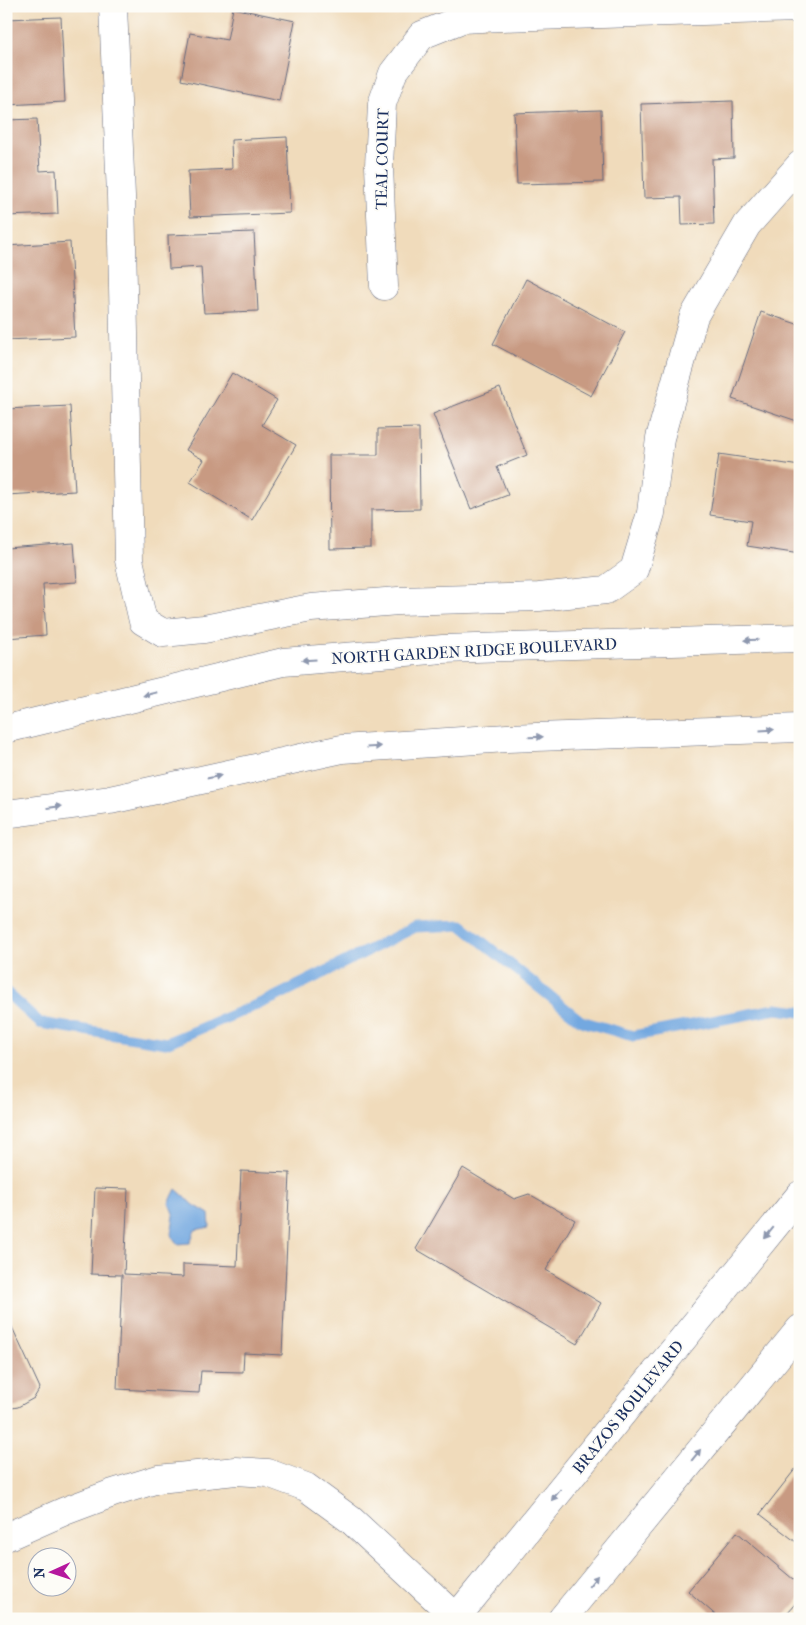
<svg xmlns="http://www.w3.org/2000/svg" width="806" height="1625" font-family="'IM FELL French Canon',serif">
  <style>
    .water { fill: #73a8e0; stroke: #476c9f }
    .lines { fill: none; stroke-linecap: round; stroke-linejoin: round }
    .stream { stroke: #73a8e0; stroke-width: 11 }
    .building { fill: #c89a82 }
    .minor-casing { stroke: #666b7f; stroke-width: 29 }
    .major-casing { stroke: #666b7f; stroke-width: 29 }
    .minor { stroke: #fff; stroke-width: 28 }
    .major { stroke: #fff; stroke-width: 28 }
    .oneway { fill: #8d97ae }
    .labels { text-anchor: middle; dominant-baseline: central; stroke-width: 4; stroke-linejoin: round; paint-order: stroke }
    .street-label { font-size: 16px; fill: #1b2f5e; stroke: #fdfcf7 }
  </style>
  <rect width="100%" height="100%" fill="#fdfcf7"/>
  <filter id="ink" filterUnits="userSpaceOnUse"><feTurbulence type="fractalNoise" baseFrequency=".02" numOctaves="2"/><feDisplacementMap in="SourceGraphic" scale="10" xChannelSelector="R" yChannelSelector="G"/><feConvolveMatrix kernelMatrix="1 2 1 2 8 2 1 2 1" color-interpolation-filters="sRGB"/></filter>
  <filter id="wash" filterUnits="userSpaceOnUse"><feTurbulence type="fractalNoise" baseFrequency=".0096" numOctaves="4" result="noise"/><feDisplacementMap in="SourceGraphic" scale="20" xChannelSelector="R" yChannelSelector="G"/><feGaussianBlur stdDeviation="1.12" result="paint"/><feColorMatrix in="noise" values="0 0 0 0 0 0 0 0 0 0 0 0 0 0 0 0 0 1.4 0 .05"/><feComposite in="paint" operator="in"/></filter>
  <g filter="url(#wash)">
    <rect width="100%" height="100%" fill="#f0dbbb"/>
    <!-- water -->
    <polygon class="water" points="176,1189 194,1205 209,1214 210,1227 195,1230 190,1243 177,1244 171,1234 174,1216 169,1203"/>
    <g class="lines">
      <!-- stream -->
      <polyline class="stream" points="6,992 40,1023 166,1043 273,998 415,927 461,925 581,1021 633,1036 776,1009 800,1012"/>
    </g>
    <g id="blocks">
      <!-- building -->
      <g class="building">
        <polygon points="233,8 295,21 279,101 181,80 190,33 227,40"/>
        <polygon points="61,17 65,102 6,105 6,19"/>
        <polygon points="733,101 734,158 712,159 714,224 682,225 681,197 644,198 641,104"/>
        <polygon points="601,110 603,182 517,184 514,113"/>
        <polygon points="37,119 40,171 56,170 58,214 6,216 6,120"/>
        <polygon points="287,137 290,213 190,217 188,171 232,169 231,140"/>
        <polygon points="254,232 258,311 204,313 201,267 169,269 168,235"/>
        <polygon points="70,242 75,337 6,340 6,246"/>
        <polygon points="526,279 625,332 591,396 493,344"/>
        <polygon points="761,312 800,325 800,422 732,399"/>
        <polygon points="232,373 277,400 262,425 296,445 252,520 190,482 204,460 186,450"/>
        <polygon points="500,388 527,455 497,467 508,495 471,509 433,414"/>
        <polygon points="70,406 75,491 6,495 6,409"/>
        <polygon points="419,428 420,509 371,510 371,548 330,549 329,455 378,455 378,429"/>
        <polygon points="719,454 800,466 800,554 747,546 751,521 710,515"/>
        <polygon points="74,543 77,582 43,584 46,635 6,638 6,548"/>
        <polygon points="463,1168 514,1199 529,1194 575,1220 546,1270 601,1303 577,1344 416,1249"/>
        <polygon points="241,1171 290,1173 282,1355 244,1353 243,1372 201,1371 199,1393 117,1389 122,1275 91,1274 95,1188 128,1189 124,1274 183,1277 183,1264 237,1266"/>
        <polygon points="6,1314 40,1388 34,1398 18,1407 6,1409"/>
        <polygon points="800,1463 800,1545 760,1514"/>
        <polygon points="737,1532 800,1585 800,1598 782,1619 720,1619 688,1591"/>
      </g>
    </g>
  </g>
  <g filter="url(#ink)">
    <use href="#blocks" fill-opacity="0" stroke="#666b7f" stroke-width="1"/>
    <g class="lines">
      <defs>
        <g id="minor">
          <polyline points="113,6 121,196 129,560 143,621 163,633 204,629 311,608 398,601 539,597 606,590 634,570 651,513 660,438 694,316 747,225 800,165"/>
          <polyline points="384,286 379,166 382,104 393,73 422,35 462,19 501,17 800,8"/>
          <polyline points="6,1537 65,1511 113,1493 158,1479 236,1471 268,1473 306,1487 351,1520 458,1619"/>
        </g>
        <g id="major">
          <polyline points="6,729 283,662 443,649 800,638"/>
          <polyline points="6,814 110,800 342,749 507,738 800,728"/>
          <polyline points="455,1619 800,1195"/>
          <polyline points="562,1619 800,1329"/>
        </g>
      </defs>
      <!-- minor casing -->
      <use href="#minor" class="minor-casing"/>
      <!-- major casing -->
      <use href="#major" class="major-casing"/>
      <!-- minor -->
      <use href="#minor" class="minor"/>
      <!-- major -->
      <use href="#major" class="major"/>
    </g>
    <!-- one-way arrows -->
    <defs><path id="oneway-solid" d="M-6-.8H1V-3.2L6.5 0L1 3.2V.8H-6Z" transform="scale(1.25)"/></defs>
    <g class="oneway">
      <use href="#oneway-solid" transform="translate(751 640) rotate(178)"/>
      <use href="#oneway-solid" transform="translate(309 660) rotate(176)"/>
      <use href="#oneway-solid" transform="translate(150 694) rotate(166)"/>
      <use href="#oneway-solid" transform="translate(767 730) rotate(-3)"/>
      <use href="#oneway-solid" transform="translate(536 737) rotate(-2)"/>
      <use href="#oneway-solid" transform="translate(374 747) rotate(-4)"/>
      <use href="#oneway-solid" transform="translate(214 777) rotate(-12)"/>
      <use href="#oneway-solid" transform="translate(55 807) rotate(-7)"/>
      <use href="#oneway-solid" transform="translate(769 1233) rotate(129)"/>
      <use href="#oneway-solid" transform="translate(696 1455) rotate(-51)"/>
      <use href="#oneway-solid" transform="translate(556 1495) rotate(129)"/>
      <use href="#oneway-solid" transform="translate(593 1581) rotate(-51)"/>
    </g>
  </g>
  <g class="labels">
    <!-- street labels -->
    <g class="street-label">
      <text transform="translate(382 159) rotate(-89)">TEAL COURT</text>
      <text transform="translate(474 651) rotate(-3)">NORTH GARDEN RIDGE BOULEVARD</text>
      <text transform="translate(628 1407) rotate(-51)">BRAZOS BOULEVARD</text>
    </g>
  </g>
  <!-- margin -->
  <rect width="806" height="1625" fill="none" stroke="#fdfcf7" stroke-width="25"/>
  <!-- north arrow -->
  <g transform="translate(52 1572) rotate(267)"><circle r="24" fill="#fdfcf7" stroke="#a3aaba"/>
  <path d="M0-4L9 19L0 12L-9 19Z" fill="#b5179e"/>
  <text y="-8" font-size="14" font-weight="bold" text-anchor="middle" fill="#1b2f5e">N</text>
  </g>
</svg>
